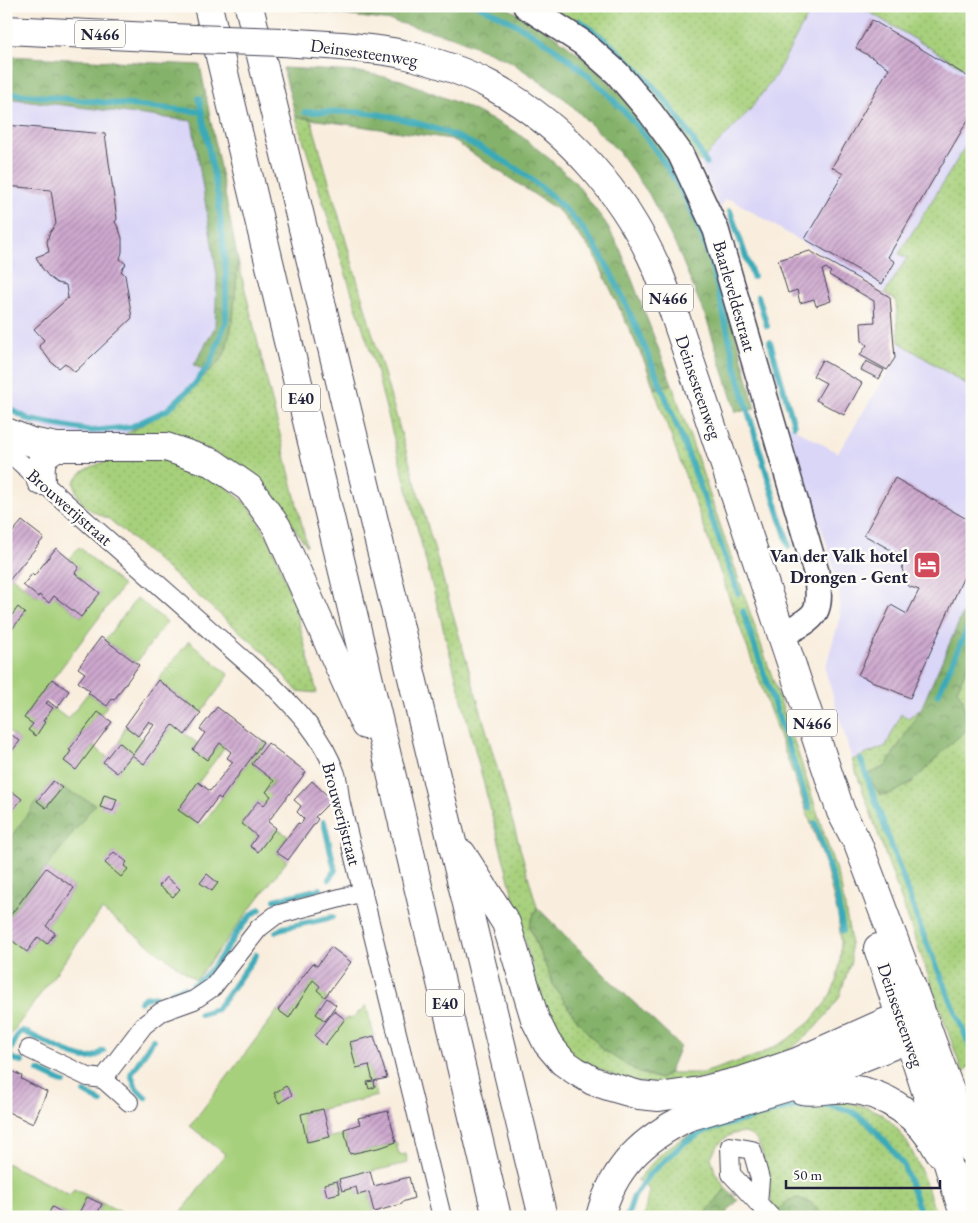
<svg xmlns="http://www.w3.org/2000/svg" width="978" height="1223" font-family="'EB Garamond',serif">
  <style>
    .built { fill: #dad6f7 }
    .grass { fill: url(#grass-dots); stroke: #64795b }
    .forest { fill: url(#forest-crowns); stroke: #546a53 }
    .garden { fill: #a7d07b; stroke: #64795b }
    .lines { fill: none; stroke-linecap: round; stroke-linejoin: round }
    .stream { stroke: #3aaab8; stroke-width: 6 }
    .building { fill: url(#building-hatch) }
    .street-casing { stroke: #424153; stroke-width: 20 }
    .secondary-casing { stroke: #424153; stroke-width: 28 }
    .primary-casing { stroke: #424153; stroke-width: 30 }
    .highway-casing { stroke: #424153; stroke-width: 30 }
    .street { stroke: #fff; stroke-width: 18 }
    .secondary { stroke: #fff; stroke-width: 25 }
    .primary { stroke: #fff; stroke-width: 28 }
    .highway { stroke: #fff; stroke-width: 28 }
    .primary-bridge-casing { stroke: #424153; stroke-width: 30; stroke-linecap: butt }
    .primary-bridge { stroke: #fff; stroke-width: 28 }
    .labels { text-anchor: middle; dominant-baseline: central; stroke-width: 5; stroke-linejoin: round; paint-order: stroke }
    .shield { fill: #fdfcf7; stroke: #646373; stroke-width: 1 }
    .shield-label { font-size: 16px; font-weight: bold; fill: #22223b }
    .street-label { font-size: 18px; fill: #22223b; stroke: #fdfcf7 }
    .poi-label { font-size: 18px; font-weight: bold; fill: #22223b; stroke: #fdfcf7; text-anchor: end }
  </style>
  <defs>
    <pattern id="grass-dots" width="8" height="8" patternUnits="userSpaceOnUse" patternTransform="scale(1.25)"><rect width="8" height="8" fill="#a7d07b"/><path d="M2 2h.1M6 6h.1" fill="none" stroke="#8fb26b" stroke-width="1.8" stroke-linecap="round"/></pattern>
    <pattern id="forest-crowns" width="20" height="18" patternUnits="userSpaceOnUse" patternTransform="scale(1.25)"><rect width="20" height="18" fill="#85b26b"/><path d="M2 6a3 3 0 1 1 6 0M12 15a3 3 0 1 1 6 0" fill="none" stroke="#6c9059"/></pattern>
    <pattern id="building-hatch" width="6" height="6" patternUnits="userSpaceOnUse" patternTransform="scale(1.25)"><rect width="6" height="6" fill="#cda8ce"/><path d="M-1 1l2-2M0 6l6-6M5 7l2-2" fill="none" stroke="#a688a8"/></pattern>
  </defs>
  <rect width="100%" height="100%" fill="#fdfcf7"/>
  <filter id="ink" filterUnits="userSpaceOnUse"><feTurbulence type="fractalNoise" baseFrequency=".02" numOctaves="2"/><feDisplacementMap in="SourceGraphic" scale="10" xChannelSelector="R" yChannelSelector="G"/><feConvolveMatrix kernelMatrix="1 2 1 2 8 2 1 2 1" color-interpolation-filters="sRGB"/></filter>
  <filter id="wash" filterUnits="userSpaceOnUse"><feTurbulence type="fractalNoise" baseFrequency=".0096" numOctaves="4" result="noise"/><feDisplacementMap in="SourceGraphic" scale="20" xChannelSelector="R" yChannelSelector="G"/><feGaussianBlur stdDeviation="1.12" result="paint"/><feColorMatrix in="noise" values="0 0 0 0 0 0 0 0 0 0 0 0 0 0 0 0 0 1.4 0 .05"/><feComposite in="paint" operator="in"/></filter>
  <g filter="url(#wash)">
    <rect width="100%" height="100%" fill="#f9eede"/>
    <!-- built -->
    <g class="built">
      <polygon points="813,6 859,6 972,73 972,136 900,254 907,258 885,293 733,200 724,200 720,209 700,162 749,111 775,76"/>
      <polygon points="6,98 192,121 217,275 215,327 194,365 208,373 157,418 124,435 73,436 31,425 6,411"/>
      <polygon points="899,342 972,388 972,592 921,709 908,718 901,714 886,746 852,760 825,669 840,617 839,588 826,541 783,422 838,453 898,356"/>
    </g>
    <!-- grass -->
    <g class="grass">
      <path d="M549,6H813L775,76L749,111L700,162C684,139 668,116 651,94C623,59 587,30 549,6Z"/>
      <polygon points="859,6 972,6 972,73"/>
      <polygon points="296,117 311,119 537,907 529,926 554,986 577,1020 603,1050 640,1073 661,1079 669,1073 703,1073 758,1055 787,1040 810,1022 827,1001 835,985 840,964 841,941 838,916 824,860 654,389 672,384 796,747 841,886 850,936 851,961 839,998 829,1012 812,1031 791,1049 768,1060 729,1074 657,1086 621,1079 573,1057 548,1020 535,980 375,366"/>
      <polygon points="972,136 972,388 899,342 896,300 885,293 907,258 899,254"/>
      <polygon points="238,261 307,546 266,489 240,465 186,439 165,436 124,435 157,417 208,373 224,356 233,321"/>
      <path d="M145,454L206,470L249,506L271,543L295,606L317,693L297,691L267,655L109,519C89,510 78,506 74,482C76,480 78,475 81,473C97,461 126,456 145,454Z"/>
      <polygon points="972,655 972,1063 963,1074 852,760 886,746 901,714 908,718 921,709 886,766 886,795 911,783 946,747 963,700 957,690"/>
      <path d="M829,1099C844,1101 871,1106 884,1116C914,1140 925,1182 937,1217H825L810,1202L789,1200L777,1211L772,1204C769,1189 765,1150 756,1140C752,1135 745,1132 739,1133C725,1134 717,1145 711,1157L715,1172L726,1188L703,1217H644L649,1189L637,1180C648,1168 659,1154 672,1145C716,1116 778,1108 829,1099Z"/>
    </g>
    <!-- forest -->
    <g class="forest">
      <path d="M503,6C594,48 670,137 706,229C712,244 715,261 720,277C733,321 744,365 755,409L736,412L708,323L678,250L649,194L618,151L565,99L510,61L453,37L392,21L279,7Z"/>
      <polygon points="6,56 200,65 238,261 233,321 224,356 208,373 194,365 215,327 217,275 192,121 6,98"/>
      <polygon points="283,68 360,72 401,80 465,106 516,132 551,160 575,182 589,201 605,222 621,251 672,384 654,389 646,365 594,254 559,211 451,139 296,117"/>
      <path d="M972,592V655L957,690L963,700L968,729C961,735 952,742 945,749C929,765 905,795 880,795L867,775L886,766L921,709Z"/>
      <polygon points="62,788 95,804 6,921 7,842 37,801 46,807"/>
      <polygon points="537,907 612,982 680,1046 669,1073 661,1079 640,1073 603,1050 577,1020 554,986 529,926"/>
      <polygon points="726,1188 738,1200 723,1217 703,1217"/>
      <polygon points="798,1198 810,1202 825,1217 782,1217 777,1211 789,1200"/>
    </g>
    <!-- garden -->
    <g class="garden">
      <polygon points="79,547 123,586 24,717 33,724 28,730 36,736 45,723 43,721 53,708 68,719 88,693 107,706 101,714 98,712 69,750 71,751 64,761 75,770 94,746 107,757 103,763 117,773 132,755 144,764 173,725 197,743 193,750 207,760 220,743 225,747 178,810 201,826 263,742 268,743 252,764 274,781 266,791 271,796 264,805 258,801 241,823 257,836 250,846 258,852 276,828 288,836 276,852 287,861 196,980 102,910 6,1041 6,936 27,952 38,937 47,944 55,934 46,926 74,888 46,868 95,804 62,788 52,781 7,842 6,841 6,758 20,741 6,730 6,630 9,632 25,613 18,608 6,623 6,584 12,577 38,597 39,595 54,596 81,617 100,594 75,573 79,567 69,559"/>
      <polygon points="137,598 167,622 136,663 105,640"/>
      <polygon points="189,641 229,675 201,713 158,680"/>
      <polygon points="125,726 143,740 133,754 119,742"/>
      <polygon points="313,980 320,986 317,990 327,998 316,1014 325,1021 315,1036 325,1044 345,1019 354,1017 366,1005 374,1036 350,1043 356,1068 369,1065 373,1081 367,1083 369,1089 375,1087 377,1096 301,1114 307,1142 345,1134 350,1154 382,1147 396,1142 399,1155 406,1154 408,1163 339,1179 342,1191 356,1187 358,1195 369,1192 374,1212 355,1217 178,1217 225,1154 190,1126 278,1010 289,1018"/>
      <polygon points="6,1163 70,1195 74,1189 131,1217 96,1217 102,1204 87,1197 77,1217 71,1217 52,1207 47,1217 6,1217"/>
    </g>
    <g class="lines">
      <!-- stream -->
      <g class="stream">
        <path d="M479,6C510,20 541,37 567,58C621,100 672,162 698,226C717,272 724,321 736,368C752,428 771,487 789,546"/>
        <path d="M580,21C592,30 604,39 616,49C651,79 685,122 706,163"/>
        <polyline points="6,93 202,112"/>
        <path d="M305,112C332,112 360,110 387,116C460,130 529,167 578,223C611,262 630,314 650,360C683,436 710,514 738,593"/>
        <polyline points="730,211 753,277"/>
        <polyline points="758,296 767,326"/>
        <polyline points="770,342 794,425"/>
        <polyline points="6,407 30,420 92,431 131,427 167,410 194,385 210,364 226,321 226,273 218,197 199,98"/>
        <polyline points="743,611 809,808"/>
        <polyline points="938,694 972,619"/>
        <polyline points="861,760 921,929 972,1051"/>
        <polyline points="324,822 335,870 329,879"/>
        <polyline points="815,823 836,891 843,931"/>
        <polyline points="275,900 320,889"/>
        <polyline points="276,932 283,928 333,917"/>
        <path d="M193,985C217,972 229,938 248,919C251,915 256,912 260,909"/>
        <polyline points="172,991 184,987"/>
        <polyline points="140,1002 144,998 155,996"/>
        <polyline points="200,1014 217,1009 256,955"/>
        <path d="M22,1062L11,1058L9,1052L19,1033L23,1031C38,1038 75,1059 89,1058C95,1058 99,1054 103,1051"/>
        <polyline points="39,1071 64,1083"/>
        <polyline points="85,1093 101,1102"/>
        <polyline points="146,1098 136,1088 131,1074 153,1040"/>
        <polyline points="627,1217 634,1196 648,1176 685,1142 707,1130 792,1107 828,1105 851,1111 866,1121 890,1147 904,1166 922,1217"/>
      </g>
    </g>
    <g id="blocks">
      <!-- building -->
      <g class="building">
        <polygon points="872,20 972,79 972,113 888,257 895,262 882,284 805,239 843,174 832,167 889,68 856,48"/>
        <polygon points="6,125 105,134 117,219 115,222 119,229 122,238 122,252 120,259 126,264 121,271 125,275 132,318 75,372 65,363 59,368 51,362 39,346 44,340 34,329 68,298 66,285 57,283 49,277 42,268 36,257 49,252 47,242 49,234 56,224 51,190 6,186"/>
        <polygon points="810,251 890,297 895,358 887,370 860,355 867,345 862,341 861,323 875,322 874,301 829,275 831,272 826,268 822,270 831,301 816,306 814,299 800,303 797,290 788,293 778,260"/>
        <polygon points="822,360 862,383 844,415 816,400 826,383 813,376"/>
        <polygon points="866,361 884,370 879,379 861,370"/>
        <polygon points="895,478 972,522 972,558 910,698 858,675 891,605 907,614 919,590 908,586 905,579 902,568 907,559 864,535"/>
        <polygon points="22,521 44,538 6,584 6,540"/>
        <polygon points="56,548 79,567 75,573 100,593 81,617 54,596 49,603 39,595 38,597 23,585 32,574 34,576"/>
        <polygon points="18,607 25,613 9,633 6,630 6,623"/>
        <polygon points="101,637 139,665 114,700 112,699 107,706 88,693 90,691 78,682 85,673 78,668"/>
        <polygon points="52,679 69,691 57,708 48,701 46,703 53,708 43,721 45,722 36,736 28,730 33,724 24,718"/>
        <polygon points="158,680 201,713 185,735 173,725 144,764 132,755 117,773 103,762 119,742 133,754 154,725 149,721 138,736 125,726"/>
        <polygon points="217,707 263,742 221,799 218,797 198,824 178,810 198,782 210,791 233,762 227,758 231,752 220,743 207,760 193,750 205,733 200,729"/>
        <polygon points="98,712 112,722 76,770 64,761 71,751 69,750"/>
        <polygon points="12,735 20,741 6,758 6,743"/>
        <polygon points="268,743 306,772 268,822 276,828 258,852 250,846 257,836 241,823 258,801 264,805 271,796 266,792 274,781 252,764"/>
        <polygon points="53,781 62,788 46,808 37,801"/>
        <polygon points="312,781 332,800 315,817 318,819 288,860 276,852 298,823 301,824 304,819 297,812 301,806 294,800"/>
        <polygon points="13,792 22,799 13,810 10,807 12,804 7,799"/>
        <polygon points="104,795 117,799 113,811 100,807"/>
        <polygon points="114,852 127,862 124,866 128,869 121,877 105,863"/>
        <polygon points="46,868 74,888 46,926 55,933 47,944 38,937 27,952 6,936 6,921"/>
        <polygon points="207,874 218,883 212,891 200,883"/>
        <polygon points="166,877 180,889 173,897 159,886"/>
        <polygon points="331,947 351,962 325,997 317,990 320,986 313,980 289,1018 278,1010 313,963 317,966"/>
        <polygon points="327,998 336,1005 325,1021 316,1014"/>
        <polygon points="334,1011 345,1019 325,1045 315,1036"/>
        <polygon points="374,1036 387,1078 374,1081 375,1087 369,1089 367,1082 373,1081 369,1065 356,1068 350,1042"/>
        <polygon points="6,1068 22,1076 21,1079 47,1092 33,1124 6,1111 8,1102 6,1102"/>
        <polygon points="286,1086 292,1095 279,1103 274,1093"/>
        <polygon points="323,1109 330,1137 307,1142 301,1114"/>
        <polygon points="388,1111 396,1142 382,1147 350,1154 344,1129 360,1124 358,1118"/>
        <polygon points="370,1171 374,1186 409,1177 414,1198 402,1202 402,1204 374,1212 369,1192 358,1195 356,1187 342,1191 339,1179"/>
        <polygon points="337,1181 340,1193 327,1196 324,1184"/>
        <polygon points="87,1197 102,1204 96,1217 77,1217"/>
        <polygon points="52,1207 71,1217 47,1217"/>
      </g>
    </g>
  </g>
  <g filter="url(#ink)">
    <use href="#blocks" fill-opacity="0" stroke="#424153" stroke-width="1"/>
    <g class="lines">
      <defs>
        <g id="street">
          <path d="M6,450L271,684C298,711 323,737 336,774C339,783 339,794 341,804L442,1217"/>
          <polyline points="29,1049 88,1077 103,1079 144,1025 161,1012 194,1000 213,987 259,928 276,915 363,892"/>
          <polyline points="103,1079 129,1102"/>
          <polyline points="758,1204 760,1179 752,1150 730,1146 731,1174 771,1217"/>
        </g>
        <path id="secondary" d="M526,6L583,43L617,73L650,112L680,153L716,230L816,572C822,612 819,617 782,634"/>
        <g id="primary">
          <polyline points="6,30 194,39"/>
          <path d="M282,42C322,45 363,46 403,54C433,61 464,71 492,86C565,126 625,194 658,271C663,284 668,297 673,310L841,812L858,844L920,1009"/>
          <polyline points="878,948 900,1016"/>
        </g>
        <g id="highway">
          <polyline points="208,6 497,1217"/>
          <polyline points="249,6 543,1217"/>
          <polyline points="6,432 31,442 57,447 166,447 213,463 249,488 277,527 365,725"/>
          <path d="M41,481C40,463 40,455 57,447"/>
          <polyline points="462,854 506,923 535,1019 547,1043 563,1062 576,1071 593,1081 608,1086 639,1095 659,1097 700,1091 744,1080 771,1071 797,1062 884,1023 920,1009 972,1150"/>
          <path d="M903,1023C927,1087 943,1152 965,1217"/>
          <path d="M802,1090C817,1093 833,1087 848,1089C886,1092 922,1118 939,1152"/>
          <path d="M600,1217C613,1167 643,1139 688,1117L788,1087L928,1031"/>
        </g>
      </defs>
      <!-- street casing -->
      <use href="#street" class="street-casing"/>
      <!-- secondary casing -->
      <use href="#secondary" class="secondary-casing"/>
      <!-- primary casing -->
      <use href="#primary" class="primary-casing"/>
      <!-- highway casing -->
      <use href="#highway" class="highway-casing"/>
      <!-- street -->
      <use href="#street" class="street"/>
      <!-- secondary -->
      <use href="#secondary" class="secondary"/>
      <!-- primary -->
      <use href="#primary" class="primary"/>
      <!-- highway -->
      <use href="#highway" class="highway"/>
      <defs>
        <polyline id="primary-bridge" points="194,39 282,42"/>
      </defs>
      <!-- primary-bridge casing -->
      <use href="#primary-bridge" class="primary-bridge-casing"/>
      <!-- primary-bridge -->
      <use href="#primary-bridge" class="primary-bridge"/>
    </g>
  </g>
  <!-- icons -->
  <defs>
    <symbol id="hotel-square" viewBox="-11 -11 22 22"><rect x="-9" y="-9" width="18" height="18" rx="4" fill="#d1495b" stroke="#fdfcf7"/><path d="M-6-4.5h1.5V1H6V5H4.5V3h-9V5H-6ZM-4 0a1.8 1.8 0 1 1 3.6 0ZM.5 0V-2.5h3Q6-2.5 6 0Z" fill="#fff"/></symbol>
  </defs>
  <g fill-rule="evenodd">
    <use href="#hotel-square" x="911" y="549" width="32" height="32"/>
  </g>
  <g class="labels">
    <!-- shield labels -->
    <g class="shield">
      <rect x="75" y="20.5" width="50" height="27" rx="4"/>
      <rect x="643" y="284.5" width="50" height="27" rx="4"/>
      <rect x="282" y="384.5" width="38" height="27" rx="4"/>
      <rect x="787" y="709.5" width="50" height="27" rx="4"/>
      <rect x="426" y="989.5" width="38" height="27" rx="4"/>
    </g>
    <g class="shield-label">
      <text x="100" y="34">N466</text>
      <text x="668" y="298">N466</text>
      <text x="301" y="398">E40</text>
      <text x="812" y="723">N466</text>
      <text x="445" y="1003">E40</text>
    </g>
    <!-- street labels -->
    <g class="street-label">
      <text transform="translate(364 52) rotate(8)">Deinsesteenweg</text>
      <text transform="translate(735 296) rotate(74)">Baarleveldestraat</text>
      <text transform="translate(699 387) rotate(71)">Deinsesteenweg</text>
      <text transform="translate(70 507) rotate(41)">Brouwerijstraat</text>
      <text transform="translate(342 814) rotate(75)">Brouwerijstraat</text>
      <text transform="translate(901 1015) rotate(71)">Deinsesteenweg</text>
    </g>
    <!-- poi labels -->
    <g class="poi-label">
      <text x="908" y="555">Van der Valk hotel<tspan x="908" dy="21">Drongen - Gent</tspan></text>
    </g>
  </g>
  <!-- margin -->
  <rect width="978" height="1223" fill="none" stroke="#fdfcf7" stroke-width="25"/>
  <!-- scale -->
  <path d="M786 1180v8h154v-8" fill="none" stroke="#22223b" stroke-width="2.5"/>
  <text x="793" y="1180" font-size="15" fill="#22223b" stroke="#fdfcf7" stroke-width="4" paint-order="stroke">50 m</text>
</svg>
